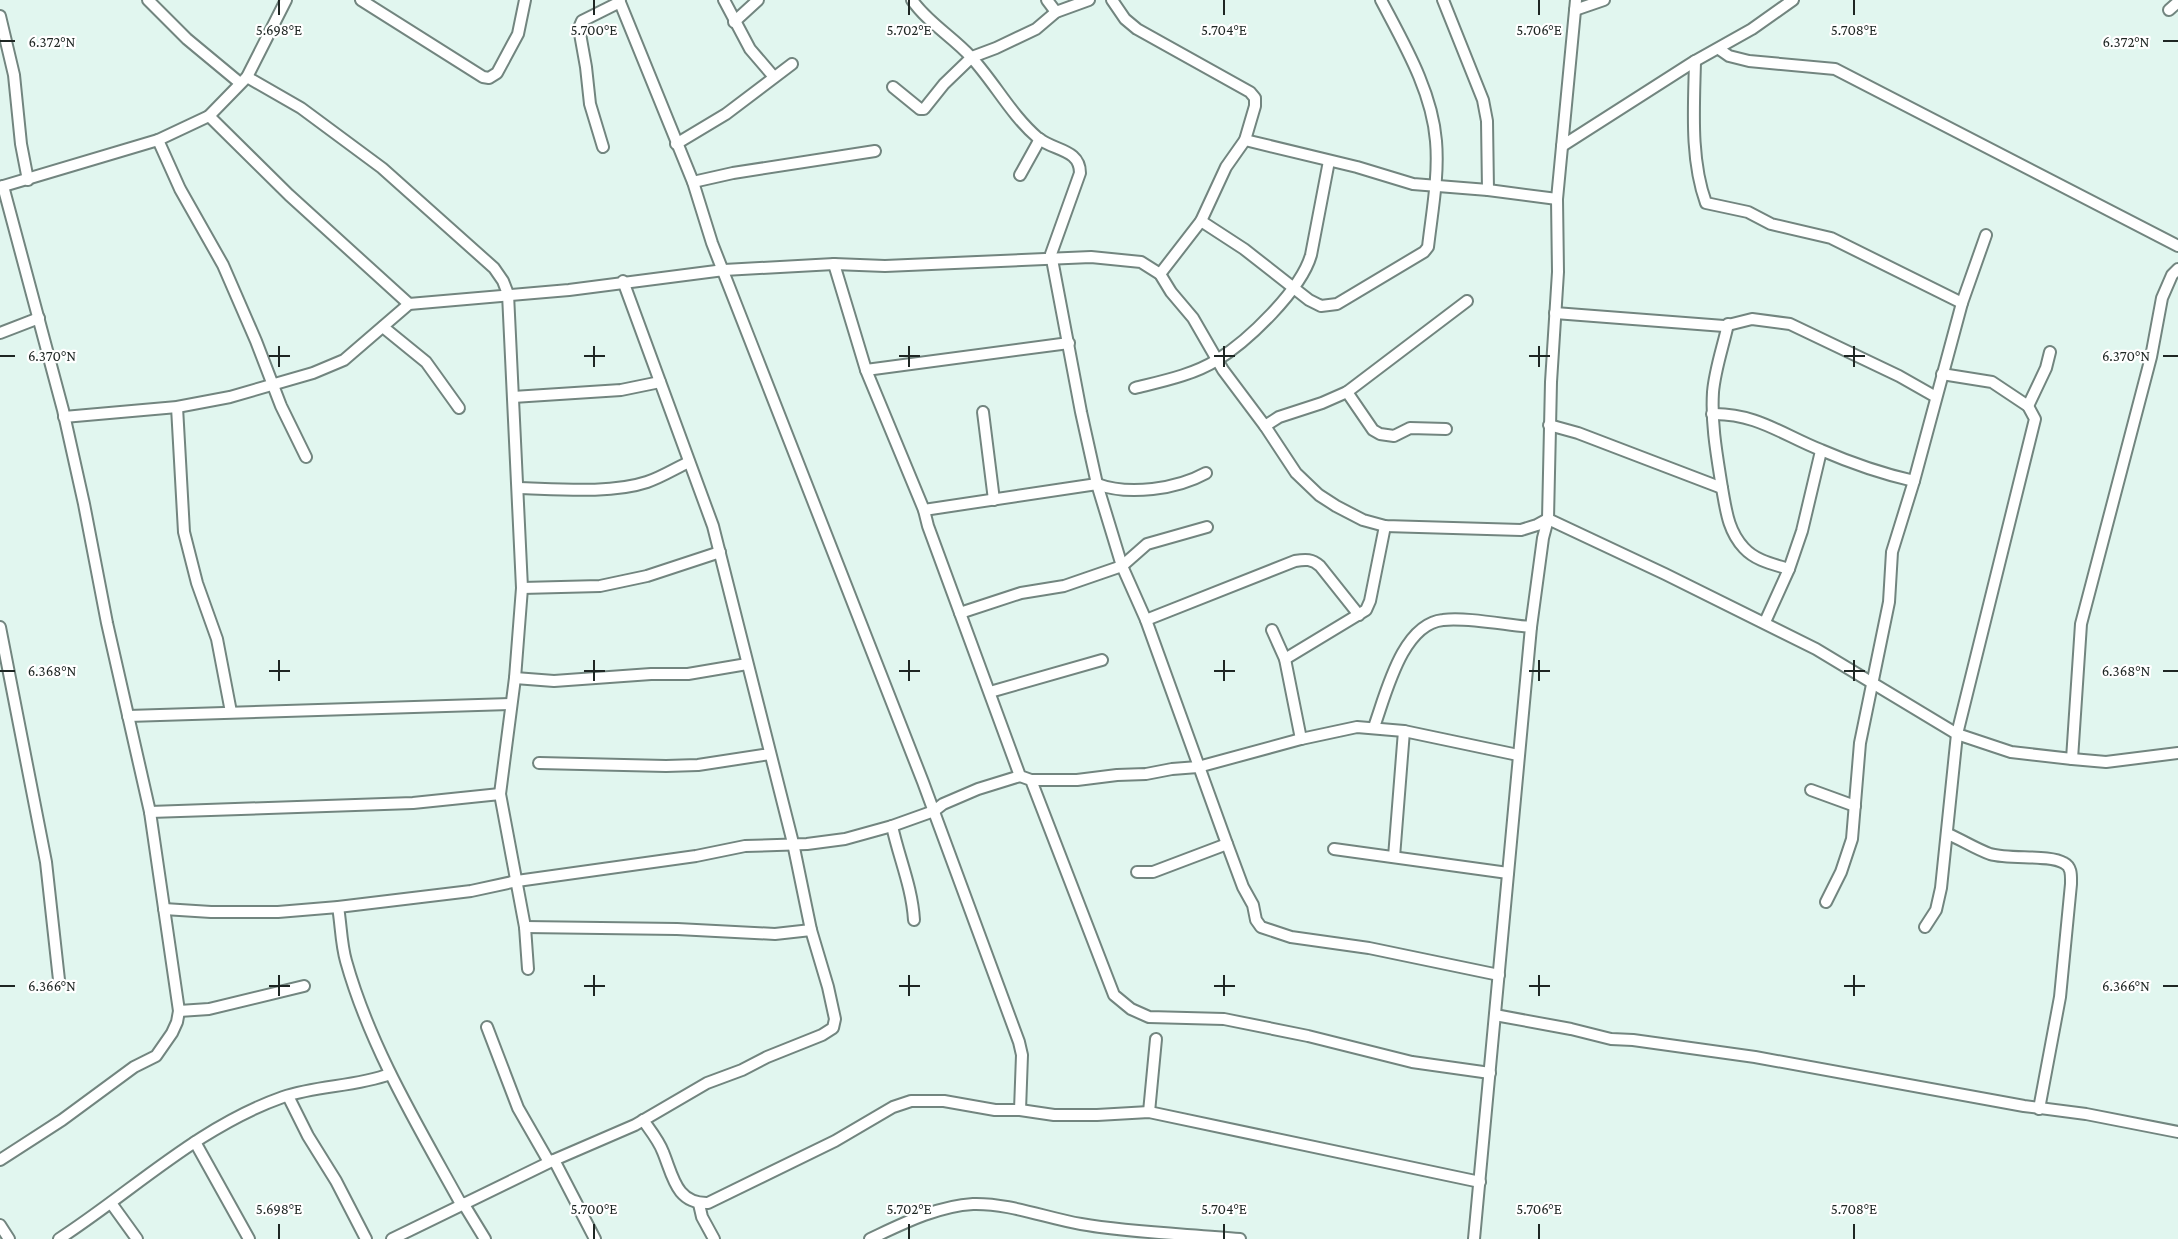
<svg xmlns="http://www.w3.org/2000/svg" width="2178" height="1239" font-family="'Crimson Pro',serif">
  <style>
    .lines { fill: none; stroke-linecap: round; stroke-linejoin: round }
    .minor-casing { stroke: #72857f; stroke-width: 14 }
    .minor { stroke: #fff; stroke-width: 10 }
    .ticks { fill: none; stroke: #1e2623; stroke-width: 2 }
    .ticks-label { font-size: 15px; text-anchor: middle; fill: #1e2623; stroke: #fff; stroke-width: 4.5; stroke-linejoin: round; paint-order: stroke }
  </style>
  <rect width="100%" height="100%" fill="#e1f6ef"/>
  <g class="lines">
    <defs>
      <g id="minor">
        <polyline points="148,0 187,39 240,83"/>
        <polyline points="361,0 483,77 489,78 497,73 518,34 525,0"/>
        <polyline points="619,0 693,182 712,243 923,782 1019,1042 1022,1055 1020,1110"/>
        <polyline points="724,0 750,49 774,77"/>
        <path d="M912,0C927,22 953,37 971,57C995,83 1011,115 1038,138C1054,151 1080,149 1080,173L1051,254L1081,412L1097,484L1122,566L1146,620L1227,844L1243,887L1253,905L1256,920L1261,927L1291,937L1369,948L1499,975"/>
        <polyline points="1047,0 1056,12"/>
        <polyline points="1112,0 1125,19 1137,29 1250,92 1255,98 1255,106 1245,140 1226,167 1201,221 1160,274"/>
        <polyline points="1443,0 1483,100 1487,121 1488,190"/>
        <polyline points="1575,10 1604,0"/>
        <polyline points="2169,10 2178,2"/>
        <polyline points="0,16 14,75 21,144 28,180"/>
        <polyline points="734,22 758,0"/>
        <polyline points="1719,49 1729,56 1749,61 1835,69 2178,246"/>
        <path d="M1695,61C1694,107 1690,159 1706,203L1748,212L1771,224L1831,238L1962,303"/>
        <polyline points="247,77 301,108 382,168 494,268 503,281 508,294 522,588 515,678 500,794 525,927 528,969"/>
        <polyline points="893,87 920,109 924,109 944,84 972,57 996,48 1036,29 1056,12 1089,0"/>
        <polyline points="209,116 289,195 409,304"/>
        <polyline points="158,140 180,189 223,265 256,341 281,406 306,457"/>
        <polyline points="1245,140 1357,167 1413,184 1488,190 1557,199"/>
        <polyline points="676,144 726,114 792,64"/>
        <polyline points="1562,146 1695,61 1752,29 1793,0"/>
        <polyline points="603,147 590,104 586,67 579,28 582,21 620,2"/>
        <polyline points="1020,175 1040,139"/>
        <polyline points="693,182 733,173 875,151"/>
        <polyline points="0,187 158,140 209,116 247,77 286,0"/>
        <path d="M1201,221L1244,249L1309,300L1321,306L1337,304L1424,252L1428,247C1432,212 1439,176 1436,141C1432,91 1404,44 1381,0"/>
        <polyline points="834,264 866,370 924,510 928,526 1020,776 1031,780 1114,995 1131,1009 1149,1017 1224,1019 1308,1036 1412,1062 1490,1073"/>
        <polyline points="1555,313 1724,326 1752,319 1790,324 1899,376 1936,397"/>
        <path d="M1728,324C1723,347 1715,369 1713,392C1711,425 1717,456 1722,488C1726,510 1728,531 1744,548C1756,561 1773,564 1789,569"/>
        <polyline points="383,327 426,362 459,408"/>
        <polyline points="0,333 39,318"/>
        <polyline points="866,370 1069,343"/>
        <path d="M1135,388C1163,381 1193,375 1217,360C1248,341 1301,290 1311,255L1329,161"/>
        <polyline points="1347,392 1373,430 1380,434 1394,436 1410,428 1446,429"/>
        <polyline points="513,397 621,390 660,382"/>
        <polyline points="2028,406 2046,368 2050,352"/>
        <polyline points="177,407 184,532 197,583 217,639 231,712"/>
        <polyline points="983,412 994,500"/>
        <path d="M1712,414C1756,413 1783,435 1821,450C1851,463 1883,474 1914,481"/>
        <polyline points="64,417 177,407 230,397 313,373 344,360 409,304 569,290 724,270 834,264 885,266 1091,257 1141,262 1160,274 1171,292 1193,318 1223,370 1265,426 1296,473 1319,495 1336,506 1363,520 1385,526 1521,530 1537,525 1548,519 1665,574 1816,649 1957,734 2011,752 2072,759 2106,762 2178,753"/>
        <polyline points="1549,425 1578,433 1722,488"/>
        <polyline points="1265,426 1279,417 1322,403 1347,392 1467,301"/>
        <path d="M518,488C556,489 611,494 647,482C662,477 676,468 689,462"/>
        <path d="M924,510L1097,484C1129,496 1177,489 1206,473"/>
        <polyline points="522,588 600,586 647,576 720,552"/>
        <polyline points="960,613 1021,593 1064,586 1122,566 1147,544 1207,527"/>
        <path d="M1146,620L1295,561C1306,559 1312,559 1320,566L1359,615"/>
        <polyline points="1765,622 1789,569 1802,531 1821,451"/>
        <polyline points="0,627 46,862 59,980"/>
        <polyline points="1272,630 1285,659 1301,739"/>
        <polyline points="1285,659 1366,610 1370,601 1385,526"/>
        <polyline points="515,678 554,681 651,674 688,674 747,664"/>
        <polyline points="990,692 1102,660"/>
        <polyline points="128,716 511,704"/>
        <path d="M1374,727C1386,694 1402,624 1443,620C1467,617 1506,625 1531,627"/>
        <polyline points="2072,759 2081,624 2151,357 2162,298 2172,275 2178,269"/>
        <polyline points="539,763 666,766 698,765 770,754"/>
        <polyline points="1031,780 1077,780 1117,775 1146,774 1172,769 1198,767 1301,739 1357,727 1404,731 1518,755"/>
        <polyline points="1811,790 1855,806"/>
        <polyline points="150,812 413,803 500,794"/>
        <path d="M892,826C899,858 912,887 914,920"/>
        <path d="M1948,834C1962,840 1976,849 1990,854C2010,860 2049,854 2064,863C2072,867 2071,876 2071,884L2060,997L2039,1109"/>
        <polyline points="1334,849 1508,873"/>
        <polyline points="1394,857 1404,731"/>
        <polyline points="1137,872 1153,872 1227,844"/>
        <polyline points="1826,902 1841,872 1852,839 1860,743 1889,602 1892,552 1914,481 1962,303 1986,235"/>
        <path d="M338,907C341,924 341,944 346,961C370,1047 418,1126 461,1204"/>
        <polyline points="164,909 211,912 278,912 338,907 471,891 517,881 696,856 745,846 807,844 845,839 892,826 934,811 943,804 978,789 1020,776"/>
        <polyline points="525,927 677,929 775,934 811,930"/>
        <polyline points="1925,927 1936,910 1941,888 1957,734 2035,419 2028,406 1992,382 1942,374"/>
        <polyline points="179,1011 209,1009 304,986"/>
        <polyline points="1495,1015 1571,1029 1611,1039 1633,1040 1755,1057 2024,1106 2086,1114 2178,1132"/>
        <polyline points="487,1027 518,1108 549,1162"/>
        <polyline points="288,1096 308,1136 336,1181 366,1239"/>
        <polyline points="1149,1112 1156,1039"/>
        <path d="M643,1120C650,1130 659,1141 663,1152C673,1176 676,1204 708,1203L835,1141L893,1107L911,1101H944L995,1110H1020L1054,1115H1097L1149,1112L1480,1182"/>
        <polyline points="195,1142 249,1239"/>
        <polyline points="0,1160 62,1120 134,1067 156,1056 172,1033 177,1022 179,1011 150,812 107,623 84,504 63,410 3,186"/>
        <polyline points="554,1160 595,1239"/>
        <polyline points="111,1203 137,1239"/>
        <polyline points="463,1203 485,1239"/>
        <polyline points="699,1204 702,1217 714,1239"/>
        <polyline points="0,1225 9,1239"/>
        <path d="M59,1239C133,1191 198,1127 283,1097C318,1085 355,1087 390,1074"/>
        <polyline points="392,1239 554,1160 635,1125 707,1083 742,1070 767,1057 822,1035 833,1028 835,1019 828,987 811,930 793,843 713,526 623,281"/>
        <path d="M870,1239C902,1224 937,1206 973,1204C1009,1203 1046,1218 1081,1224C1133,1233 1187,1234 1240,1239"/>
        <polyline points="1474,1239 1531,627 1543,538 1548,519 1551,382 1558,272 1557,199 1576,0"/>
      </g>
    </defs>
    <!-- minor casing -->
    <use href="#minor" class="minor-casing"/>
    <!-- minor -->
    <use href="#minor" class="minor"/>
  </g>
  <!-- ticks -->
  <path class="ticks" d="M279,0V15M594,0V15M909,0V15M1224,0V15M1539,0V15M1854,0V15M0,41H15M2163,41H2178M279,346V367M594,346V367M909,346V367M1224,346V367M1539,346V367M1854,346V367M0,356H15M269,356H290M584,356H605M899,356H920M1214,356H1235M1529,356H1550M1844,356H1865M2163,356H2178M279,660V681M594,660V681M909,660V681M1224,660V681M1539,660V681M1854,660V681M0,671H15M269,671H290M584,671H605M899,671H920M1214,671H1235M1529,671H1550M1844,671H1865M2163,671H2178M279,975V996M594,975V996M909,975V996M1224,975V996M1539,975V996M1854,975V996M0,986H15M269,986H290M584,986H605M899,986H920M1214,986H1235M1529,986H1550M1844,986H1865M2163,986H2178M279,1224V1239M594,1224V1239M909,1224V1239M1224,1224V1239M1539,1224V1239M1854,1224V1239"/>
  <g class="ticks-label">
    <text x="279" y="35">5.698°E</text>
    <text x="594" y="35">5.700°E</text>
    <text x="909" y="35">5.702°E</text>
    <text x="1224" y="35">5.704°E</text>
    <text x="1539" y="35">5.706°E</text>
    <text x="1854" y="35">5.708°E</text>
    <text x="52" y="47">6.372°N</text>
    <text x="2126" y="47">6.372°N</text>
    <text x="52" y="361">6.370°N</text>
    <text x="2126" y="361">6.370°N</text>
    <text x="52" y="676">6.368°N</text>
    <text x="2126" y="676">6.368°N</text>
    <text x="52" y="991">6.366°N</text>
    <text x="2126" y="991">6.366°N</text>
    <text x="279" y="1214">5.698°E</text>
    <text x="594" y="1214">5.700°E</text>
    <text x="909" y="1214">5.702°E</text>
    <text x="1224" y="1214">5.704°E</text>
    <text x="1539" y="1214">5.706°E</text>
    <text x="1854" y="1214">5.708°E</text>
  </g>
</svg>
